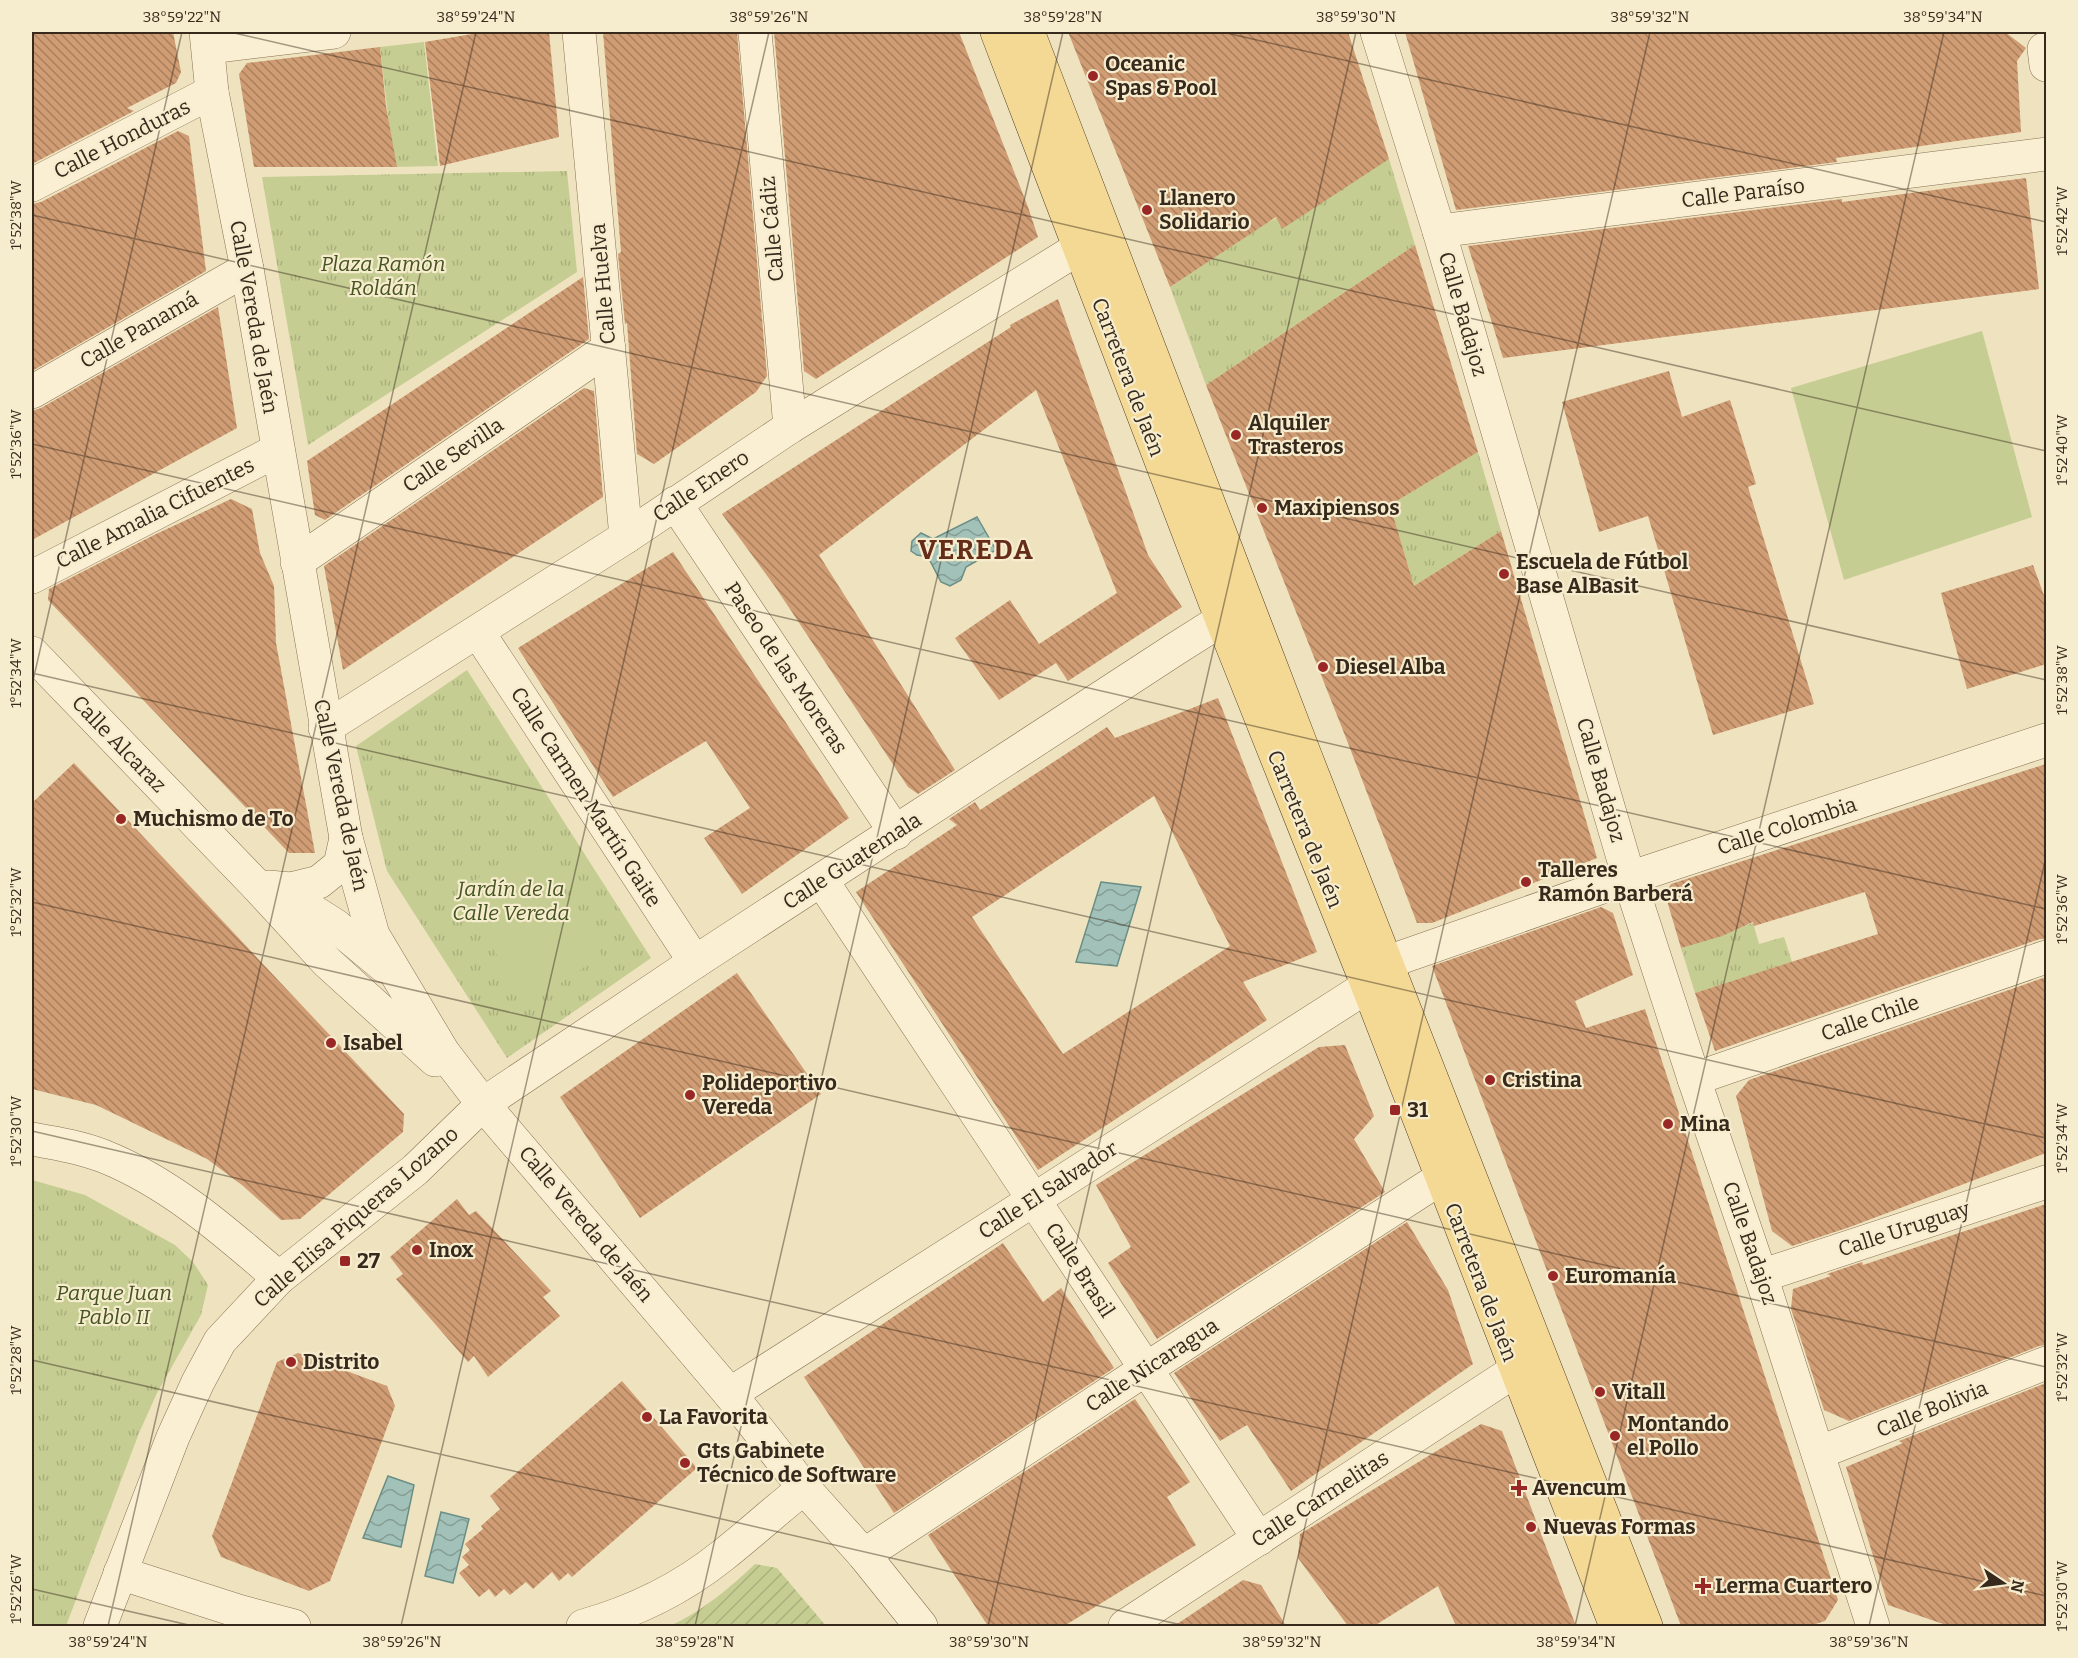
<svg xmlns="http://www.w3.org/2000/svg" width="2078" height="1658" font-family="Bitter,serif">
  <style>
    .grass { fill: url(#grass-tufts) }
    .garden { fill: url(#garden-furrows) }
    .pitch { fill: #c5cd92 }
    .water { fill: url(#water-waves); stroke: #698e86; stroke-width: 1.5 }
    .building { fill: url(#building-back-hatch); fill-rule: evenodd }
    .lines { fill: none; stroke-linecap: round; stroke-linejoin: round }
    .minor-casing { stroke: #887256; stroke-width: 34 }
    .major-casing { stroke: #55402b; stroke-width: 34 }
    .minor { stroke: #faefd2; stroke-width: 33 }
    .major { stroke: #f4d994; stroke-width: 33 }
    .ticks { fill: none; stroke: #372a1c; stroke-width: 1.5; stroke-opacity: 0.45 }
    .poi-dot { fill: #992725; stroke: #f6ecce; stroke-width: 2 }
    .labels { text-anchor: middle; dominant-baseline: central; stroke-width: 4.5; stroke-linejoin: round; paint-order: stroke }
    .poi-label { font-size: 21px; font-weight: bold; fill: #372a1c; stroke: #f6ecce; text-anchor: start }
    .street-label { font-size: 21px; fill: #372a1c; stroke: #f6ecce }
    .park-label { font-size: 21px; font-style: italic; fill: #465421; stroke: #f6ecce }
    .district-label { font-size: 27px; font-weight: bold; letter-spacing: 1.5px; fill: #652c1a; stroke: #f6ecce }
    .neatline { fill: none; stroke: #372a1c; stroke-width: 2 }
    .ticks-label { font-size: 15px; text-anchor: middle; fill: #372a1c }
  </style>
  <defs>
    <pattern id="grass-tufts" width="24" height="20" patternUnits="userSpaceOnUse" patternTransform="scale(1.5)"><rect width="24" height="20" fill="#c5cd92"/><path d="M3 7l-1-3M5 7V3M7 7l1-3M15 17l-1-3M17 17v-4M19 17l1-3" fill="none" stroke="#aab07d"/></pattern>
    <pattern id="garden-furrows" width="10" height="10" patternUnits="userSpaceOnUse" patternTransform="scale(1.5)"><rect width="10" height="10" fill="#c5cd92"/><path d="M-1 1l2-2M0 10L10 0M9 11l2-2" fill="none" stroke="#aab07d"/></pattern>
    <pattern id="water-waves" width="16" height="10" patternUnits="userSpaceOnUse" patternTransform="scale(1.5)"><rect width="16" height="10" fill="#a2c1b8"/><path d="M0 5q4-4 8 0t8 0" fill="none" stroke="#859d95"/></pattern>
    <pattern id="building-back-hatch" width="6" height="6" patternUnits="userSpaceOnUse" patternTransform="scale(1.5)"><rect width="6" height="6" fill="#cf9c73"/><path d="M-1 5l2 2M0 0l6 6M5-1l2 2" fill="none" stroke="#a97f5e"/></pattern>
  </defs>
  <rect width="100%" height="100%" fill="#efe2be"/>
  <!-- grass -->
  <g class="grass">
    <polygon points="424,42 438,166 394,167 380,47"/>
    <polygon points="1389,159 1415,245 1206,385 1170,287 1265,224"/>
    <polygon points="567,171 577,272 308,445 262,177"/>
    <polygon points="1478,452 1501,531 1414,586 1390,505"/>
    <polygon points="467,670 651,958 507,1058 387,871 356,746"/>
    <polygon points="1753,923 1759,944 1784,937 1792,962 1695,993 1681,948"/>
    <polygon points="32,1180 85,1195 175,1245 193,1262 208,1285 201,1315 157,1393 139,1433 66,1626 32,1626"/>
  </g>
  <!-- garden -->
  <path class="garden" d="M755,1564L777,1568L826,1626H670C701,1612 730,1588 755,1564Z"/>
  <!-- pitch -->
  <g class="pitch">
    <polygon points="1982,331 2032,517 1844,580 1791,388"/>
    <polygon points="531,842 602,955 527,1006 459,891"/>
  </g>
  <!-- water -->
  <g class="water">
    <polygon points="977,517 996,550 966,567 961,580 950,586 941,582 928,557 917,555 911,551 912,541 921,533 933,539"/>
    <polygon points="1101,882 1141,887 1117,966 1076,962"/>
    <polygon points="388,1476 414,1485 401,1547 363,1538"/>
    <polygon points="441,1512 469,1519 453,1583 425,1576"/>
  </g>
  <!-- building -->
  <g class="building">
    <polygon points="32,32 173,32 181,72 176,83 127,108 134,111 32,164"/>
    <polygon points="484,32 549,32 559,137 440,166 425,42"/>
    <polygon points="603,32 737,32 767,376 756,392 654,464 637,454 627,323 625,324 618,254 621,252"/>
    <polygon points="774,32 959,32 1028,207 1038,237 816,379 804,371"/>
    <polygon points="1068,32 1348,32 1389,159 1282,229 1276,217 1170,287"/>
    <polygon points="1405,32 2005,32 2026,48 2017,61 2021,132 1836,158 1837,162 1456,210"/>
    <polygon points="380,47 386,106 397,167 254,167 239,74 247,63"/>
    <polygon points="178,131 189,136 206,271 32,371 32,204 41,202"/>
    <polygon points="2026,178 2039,289 1519,356 1503,358 1468,246 1842,199 1842,202"/>
    <polygon points="1415,245 1478,452 1390,505 1414,586 1501,531 1597,858 1432,923 1417,923 1346,738 1206,385"/>
    <polygon points="583,277 589,339 325,520 315,515 307,461"/>
    <polygon points="1058,299 1148,555 1182,607 1068,681 1056,663 999,700 955,638 1010,600 1039,644 1117,593 1036,390 819,555 955,770 918,794 908,787 776,588 722,514 1011,327 1010,325"/>
    <polygon points="218,307 237,428 32,540 32,411 41,408"/>
    <polygon points="1669,371 1682,417 1730,400 1756,484 1748,487 1814,704 1713,735 1648,516 1599,532 1562,402"/>
    <polygon points="584,388 594,391 603,497 343,670 324,566"/>
    <polygon points="231,499 252,509 260,553 274,586 276,643 315,853 289,853 48,600 49,589 154,535"/>
    <polygon points="673,552 849,818 742,894 704,838 750,808 706,741 613,797 518,648"/>
    <polygon points="2033,565 2046,601 2046,664 1967,689 1941,593"/>
    <path d="M1218,698L1317,952L1243,982L1267,1020L1038,1170L856,892L957,825L949,819L975,802L980,810L1107,727L1115,738ZM1154,796L1230,946L1063,1054L972,917Z"/>
    <polygon points="74,763 404,1114 403,1132 300,1219 281,1220 242,1185 207,1159 123,1118 96,1105 32,1089 32,803"/>
    <polygon points="2046,764 2046,939 2040,939 1715,1051 1695,993 1878,934 1865,892 1754,926 1753,922 1722,936 1681,948 1665,894 1671,884"/>
    <polygon points="1601,907 1613,913 1633,975 1575,1001 1586,1028 1645,1009 1838,1600 1825,1621 1809,1626 1681,1626 1432,966"/>
    <polygon points="737,973 821,1094 640,1218 560,1097"/>
    <polygon points="2046,977 2046,1153 1850,1227 1792,1246 1772,1231 1736,1096 1749,1080"/>
    <polygon points="1345,1045 1374,1116 1354,1139 1385,1192 1157,1339 1108,1263 1131,1247 1096,1185 1319,1047"/>
    <polygon points="457,1199 469,1215 476,1211 551,1291 543,1297 560,1316 488,1377 474,1356 468,1362 396,1279 403,1274 390,1257"/>
    <polygon points="2046,1204 2046,1345 2039,1346 1849,1421 1824,1410 1791,1309 1793,1289 1831,1276 1827,1274 1862,1262 1863,1265"/>
    <polygon points="1407,1222 1448,1290 1473,1364 1291,1491 1247,1425 1220,1441 1174,1373"/>
    <polygon points="1003,1243 1043,1302 1061,1288 1114,1368 894,1513 804,1377"/>
    <polygon points="298,1353 387,1386 395,1406 330,1581 309,1591 221,1557 212,1536 277,1362"/>
    <polygon points="622,1381 697,1468 572,1577 568,1573 559,1581 552,1572 533,1589 526,1582 510,1595 504,1589 495,1597 489,1589 479,1597 459,1573 469,1565 462,1557 470,1550 465,1544 483,1529 481,1526 500,1509 490,1496"/>
    <polygon points="2046,1383 2046,1626 1949,1626 1888,1605 1846,1467 1903,1443 1899,1441"/>
    <polygon points="1135,1399 1190,1482 1167,1497 1196,1545 1064,1626 988,1626 928,1535"/>
    <polygon points="1481,1424 1502,1431 1576,1626 1456,1626 1438,1586 1374,1626 1348,1626 1298,1558 1300,1534"/>
    <polygon points="1243,1580 1261,1585 1286,1626 1174,1626"/>
  </g>
  <g class="lines">
    <defs>
      <g id="minor">
        <polyline points="206,32 212,92 247,269 346,838 373,935 443,1052 483,1104 730,1394 804,1488 864,1555 921,1626"/>
        <polyline points="579,32 626,537"/>
        <polyline points="755,32 790,427"/>
        <polyline points="1377,32 1439,231 1629,878 1694,1079 1761,1276 1873,1626"/>
        <polyline points="209,47 334,32"/>
        <polyline points="2044,49 2046,65"/>
        <polyline points="32,185 212,92"/>
        <polyline points="1439,231 2046,154"/>
        <polyline points="32,392 247,269"/>
        <polyline points="675,503 896,833"/>
        <polyline points="297,562 609,348"/>
        <polyline points="32,577 278,450"/>
        <polyline points="478,632 695,962"/>
        <polyline points="32,653 257,886 327,962 435,1060"/>
        <polyline points="325,728 626,537 790,427 1079,248"/>
        <polyline points="822,881 1259,1539"/>
        <polyline points="268,887 291,889 319,882 340,865 346,838"/>
        <polyline points="270,892 308,908 336,926 384,966"/>
        <polyline points="1694,1079 2046,957"/>
        <path d="M32,1139C55,1143 80,1147 103,1156C169,1182 226,1232 279,1278"/>
        <polyline points="1761,1276 2046,1182"/>
        <polyline points="730,1394 1368,986 1385,963 1608,885 2046,740"/>
        <polyline points="1818,1453 2046,1363"/>
        <polyline points="864,1555 1146,1369 1441,1178"/>
        <polyline points="120,1573 238,1611 294,1626"/>
        <polyline points="100,1626 173,1437 198,1382 220,1341 279,1278 415,1170 483,1104 695,962 1177,648 1245,605"/>
        <path d="M583,1626C633,1612 682,1588 722,1556C750,1534 776,1510 804,1488"/>
        <polyline points="1125,1626 1539,1355"/>
      </g>
      <g id="major">
        <polyline points="997,32 1222,620 1364,976 1616,1626"/>
        <path d="M1028,32C1230,565 1436,1096 1646,1626"/>
      </g>
    </defs>
    <!-- minor casing -->
    <use href="#minor" class="minor-casing"/>
    <!-- major casing -->
    <use href="#major" class="major-casing"/>
    <!-- minor -->
    <use href="#minor" class="minor"/>
    <!-- major -->
    <use href="#major" class="major"/>
  </g>
  <!-- ticks -->
  <path class="ticks" d="M230,32L2046,451M1222,32L2046,222M32,215L2046,680M32,444L2046,909M32,673L2046,1138M32,685L182,32M32,902L2046,1367M32,1131L2046,1596M32,1360L1186,1626M32,1589L193,1626M108,1626L476,32M401,1626L769,32M695,1626L1063,32M988,1626L1356,32M1282,1626L1650,32M1575,1626L1944,32M1869,1626L2046,857"/>
  <!-- markers -->
  <g class="poi-dot">
    <circle cx="1093" cy="76" r="6"/>
    <circle cx="1147" cy="210" r="6"/>
    <circle cx="1236" cy="435" r="6"/>
    <circle cx="1262" cy="508" r="6"/>
    <circle cx="1504" cy="574" r="6"/>
    <circle cx="1323" cy="667" r="6"/>
    <circle cx="121" cy="819" r="6"/>
    <circle cx="1526" cy="882" r="6"/>
    <circle cx="331" cy="1043" r="6"/>
    <circle cx="1490" cy="1080" r="6"/>
    <circle cx="690" cy="1095" r="6"/>
    <rect x="1389" y="1104" width="12" height="12" rx="3"/>
    <circle cx="1668" cy="1124" r="6"/>
    <circle cx="417" cy="1250" r="6"/>
    <rect x="339" y="1255" width="12" height="12" rx="3"/>
    <circle cx="1553" cy="1276" r="6"/>
    <circle cx="291" cy="1362" r="6"/>
    <circle cx="1600" cy="1392" r="6"/>
    <circle cx="647" cy="1417" r="6"/>
    <circle cx="1615" cy="1436" r="6"/>
    <circle cx="685" cy="1463" r="6"/>
    <path d="M1516 1479h6v6h6v6h-6v6h-6v-6h-6v-6h6z"/>
    <circle cx="1531" cy="1527" r="6"/>
    <path d="M1700 1577h6v6h6v6h-6v6h-6v-6h-6v-6h6z"/>
  </g>
  <g class="labels">
    <!-- poi labels -->
    <g class="poi-label">
      <text x="1105" y="64">Oceanic<tspan x="1105" dy="24">Spas &amp; Pool</tspan></text>
      <text x="1159" y="198">Llanero<tspan x="1159" dy="24">Solidario</tspan></text>
      <text x="1248" y="423">Alquiler<tspan x="1248" dy="24">Trasteros</tspan></text>
      <text x="1274" y="508">Maxipiensos</text>
      <text x="1516" y="562">Escuela de Fútbol<tspan x="1516" dy="24">Base AlBasit</tspan></text>
      <text x="1335" y="667">Diesel Alba</text>
      <text x="133" y="819">Muchismo de To</text>
      <text x="1538" y="870">Talleres<tspan x="1538" dy="24">Ramón Barberá</tspan></text>
      <text x="343" y="1043">Isabel</text>
      <text x="1502" y="1080">Cristina</text>
      <text x="702" y="1083">Polideportivo<tspan x="702" dy="24">Vereda</tspan></text>
      <text x="1407" y="1110">31</text>
      <text x="1680" y="1124">Mina</text>
      <text x="429" y="1250">Inox</text>
      <text x="357" y="1261">27</text>
      <text x="1565" y="1276">Euromanía</text>
      <text x="303" y="1362">Distrito</text>
      <text x="1612" y="1392">Vitall</text>
      <text x="659" y="1417">La Favorita</text>
      <text x="1627" y="1424">Montando<tspan x="1627" dy="24">el Pollo</tspan></text>
      <text x="697" y="1451">Gts Gabinete<tspan x="697" dy="24">Técnico de Software</tspan></text>
      <text x="1532" y="1488">Avencum</text>
      <text x="1543" y="1527">Nuevas Formas</text>
      <text x="1715" y="1586">Lerma Cuartero</text>
    </g>
    <!-- street labels -->
    <g class="street-label">
      <text transform="translate(122 139) rotate(-27)">Calle Honduras</text>
      <text transform="translate(1743 193) rotate(-7)">Calle Paraíso</text>
      <text transform="translate(772 229) rotate(-95)">Calle Cádiz</text>
      <text transform="translate(603 284) rotate(-95)">Calle Huelva</text>
      <text transform="translate(1463 314) rotate(74)">Calle Badajoz</text>
      <text transform="translate(254 317) rotate(80)">Calle Vereda de Jaén</text>
      <text transform="translate(139 330) rotate(-30)">Calle Panamá</text>
      <text transform="translate(1128 377) rotate(69)">Carretera de Jaén</text>
      <text transform="translate(453 455) rotate(-34)">Calle Sevilla</text>
      <text transform="translate(701 486) rotate(-34)">Calle Enero</text>
      <text transform="translate(155 513) rotate(-27)">Calle Amalia Cifuentes</text>
      <text transform="translate(786 668) rotate(56)">Paseo de las Moreras</text>
      <text transform="translate(119 744) rotate(46)">Calle Alcaraz</text>
      <text transform="translate(1601 780) rotate(74)">Calle Badajoz</text>
      <text transform="translate(341 795) rotate(78)">Calle Vereda de Jaén</text>
      <text transform="translate(586 797) rotate(57)">Calle Carmen Martín Gaite</text>
      <text transform="translate(1787 826) rotate(-18)">Calle Colombia</text>
      <text transform="translate(1305 829) rotate(68)">Carretera de Jaén</text>
      <text transform="translate(852 861) rotate(-33)">Calle Guatemala</text>
      <text transform="translate(1870 1018) rotate(-19)">Calle Chile</text>
      <text transform="translate(1048 1190) rotate(-33)">Calle El Salvador</text>
      <text transform="translate(356 1217) rotate(-41)">Calle Elisa Piqueras Lozano</text>
      <text transform="translate(586 1224) rotate(50)">Calle Vereda de Jaén</text>
      <text transform="translate(1904 1229) rotate(-18)">Calle Uruguay</text>
      <text transform="translate(1750 1243) rotate(71)">Calle Badajoz</text>
      <text transform="translate(1080 1270) rotate(57)">Calle Brasil</text>
      <text transform="translate(1481 1282) rotate(69)">Carretera de Jaén</text>
      <text transform="translate(1152 1365) rotate(-33)">Calle Nicaragua</text>
      <text transform="translate(1932 1409) rotate(-22)">Calle Bolivia</text>
      <text transform="translate(1320 1499) rotate(-33)">Calle Carmelitas</text>
    </g>
    <!-- park labels -->
    <g class="park-label">
      <text x="383" y="264">Plaza Ramón<tspan x="383" dy="24">Roldán</tspan></text>
      <text x="511" y="889">Jardín de la<tspan x="511" dy="24">Calle Vereda</tspan></text>
      <text x="114" y="1293">Parque Juan<tspan x="114" dy="24">Pablo II</tspan></text>
    </g>
    <!-- district labels -->
    <g class="district-label">
      <text x="976" y="550">VEREDA</text>
    </g>
  </g>
  <!-- border -->
  <rect width="2078" height="1658" fill="none" stroke="#f6ecce" stroke-width="66"/>
  <!-- north arrow -->
  <g transform="translate(2003 1583) rotate(103)" stroke="#f6ecce" stroke-width="4.5" paint-order="stroke">
  <path d="M0-4.5L10 22L0 15L-10 22Z" fill="#372a1c"/>
  <text y="-9" font-size="16" font-weight="bold" text-anchor="middle" fill="#372a1c">N</text>
  </g>
  <rect x="33" y="33" width="2012" height="1592" class="neatline"/>
  <g class="ticks-label">
    <text x="182" y="22">38°59'22"N</text>
    <text x="476" y="22">38°59'24"N</text>
    <text x="769" y="22">38°59'26"N</text>
    <text x="1063" y="22">38°59'28"N</text>
    <text x="1356" y="22">38°59'30"N</text>
    <text x="1650" y="22">38°59'32"N</text>
    <text x="1943" y="22">38°59'34"N</text>
    <text transform="translate(16 215) rotate(-90)" y="5">1°52'38"W</text>
    <text transform="translate(2062 221) rotate(-90)" y="5">1°52'42"W</text>
    <text transform="translate(16 444) rotate(-90)" y="5">1°52'36"W</text>
    <text transform="translate(2062 450) rotate(-90)" y="5">1°52'40"W</text>
    <text transform="translate(16 673) rotate(-90)" y="5">1°52'34"W</text>
    <text transform="translate(2062 680) rotate(-90)" y="5">1°52'38"W</text>
    <text transform="translate(16 902) rotate(-90)" y="5">1°52'32"W</text>
    <text transform="translate(2062 909) rotate(-90)" y="5">1°52'36"W</text>
    <text transform="translate(16 1131) rotate(-90)" y="5">1°52'30"W</text>
    <text transform="translate(2062 1138) rotate(-90)" y="5">1°52'34"W</text>
    <text transform="translate(16 1360) rotate(-90)" y="5">1°52'28"W</text>
    <text transform="translate(2062 1367) rotate(-90)" y="5">1°52'32"W</text>
    <text transform="translate(16 1589) rotate(-90)" y="5">1°52'26"W</text>
    <text transform="translate(2062 1596) rotate(-90)" y="5">1°52'30"W</text>
    <text x="108" y="1647">38°59'24"N</text>
    <text x="402" y="1647">38°59'26"N</text>
    <text x="695" y="1647">38°59'28"N</text>
    <text x="989" y="1647">38°59'30"N</text>
    <text x="1282" y="1647">38°59'32"N</text>
    <text x="1576" y="1647">38°59'34"N</text>
    <text x="1869" y="1647">38°59'36"N</text>
  </g>
</svg>
